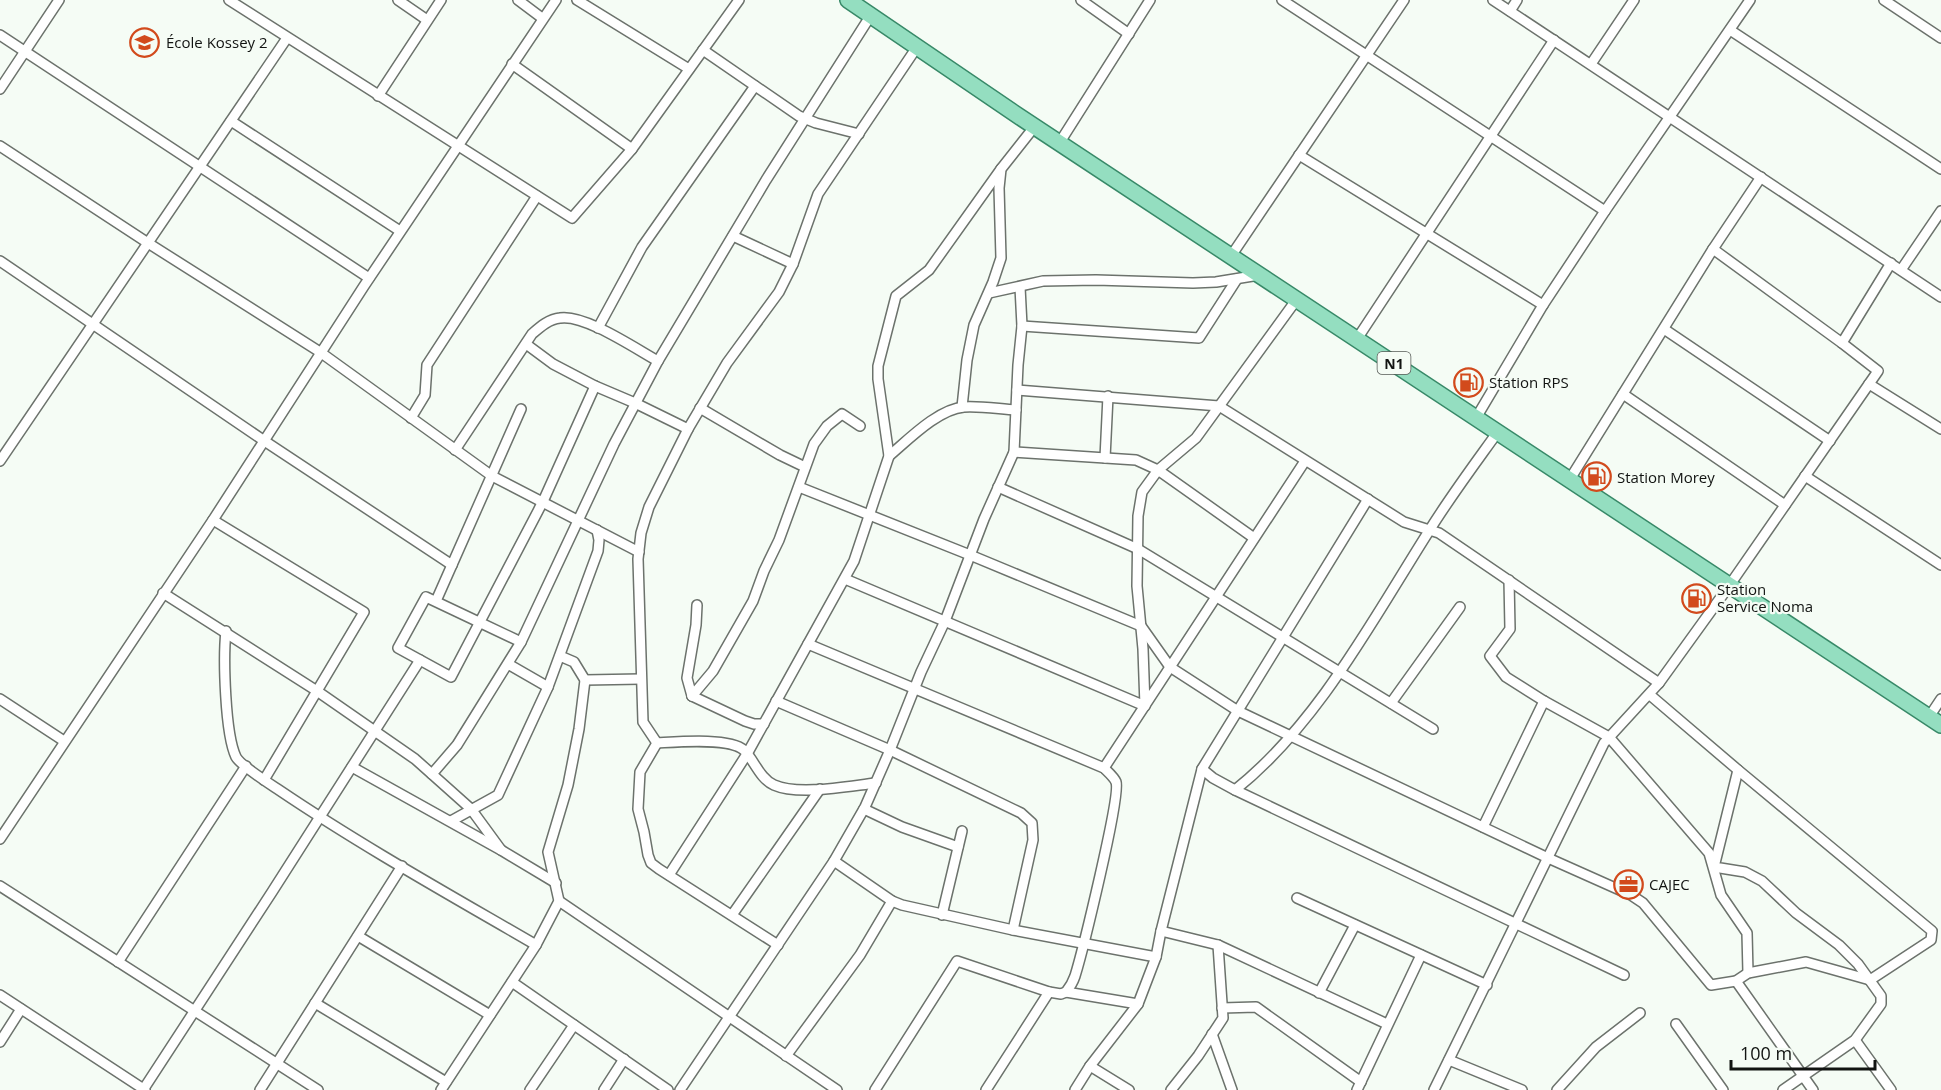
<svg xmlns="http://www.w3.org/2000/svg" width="1941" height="1090" font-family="'Open Sans',sans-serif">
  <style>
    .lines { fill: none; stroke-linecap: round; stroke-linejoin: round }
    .minor-casing { stroke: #6c726c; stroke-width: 12 }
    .primary-casing { stroke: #388968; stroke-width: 18 }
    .minor { stroke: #fff; stroke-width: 9 }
    .primary { stroke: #94dec0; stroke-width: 15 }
    .labels { text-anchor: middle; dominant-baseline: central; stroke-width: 4.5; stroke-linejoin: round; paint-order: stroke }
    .shield { fill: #f5fcf5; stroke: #565a56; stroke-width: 1.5 }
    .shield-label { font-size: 14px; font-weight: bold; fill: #121412 }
    .poi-label { font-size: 15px; fill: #121412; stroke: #f5fcf5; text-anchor: start }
  </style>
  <rect width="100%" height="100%" fill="#f5fcf5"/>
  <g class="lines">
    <defs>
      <g id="minor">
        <polyline points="229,0 572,218 632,149 739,0"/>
        <polyline points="398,0 427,20"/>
        <polyline points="518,0 542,18"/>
        <polyline points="577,0 689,69"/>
        <polyline points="1081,0 1129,34"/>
        <polyline points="1282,0 1605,211"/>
        <polyline points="1493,0 1941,297"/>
        <polyline points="1884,0 1941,38"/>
        <polyline points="1510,11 1517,0"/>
        <polyline points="1730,30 1941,169"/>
        <polyline points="0,35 369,278"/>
        <polyline points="703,50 799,116 816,123 859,134"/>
        <polyline points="512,64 632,149"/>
        <polyline points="1591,64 1634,0"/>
        <polyline points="0,89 59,0"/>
        <polyline points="378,96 441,0"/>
        <polyline points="231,121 400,231"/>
        <polyline points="1060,142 1150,0"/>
        <polyline points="0,146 148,243 320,352 492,476 639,552"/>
        <polyline points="1299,155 1543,305"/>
        <polyline points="733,236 793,264"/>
        <polyline points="1231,256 1404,0"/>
        <polyline points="0,261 263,440 452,565"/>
        <polyline points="1901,270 1941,211"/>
        <polyline points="989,293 1043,281 1096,280 1193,283 1216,282 1259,275"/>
        <polyline points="1022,326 1199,338 1237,279"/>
        <polyline points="598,328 642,247 755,86"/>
        <polyline points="1664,329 1830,441"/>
        <polyline points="1357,339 1554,40"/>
        <polyline points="1842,343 1891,263"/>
        <polyline points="526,344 553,364 595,386 635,403 688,429"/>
        <polyline points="1869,384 1941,429"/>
        <polyline points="1017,390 1219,406 1404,522 1439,533 1659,683"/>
        <polyline points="1623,394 1785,505"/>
        <polyline points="962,407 967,360 974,325 993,282 1001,258 999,188 1001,169 1035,126"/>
        <polyline points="700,408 780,455 805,467"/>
        <polyline points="411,418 425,395 427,365 537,196"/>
        <polyline points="1476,418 1543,305 1605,211 1750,0"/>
        <path d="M455,450L532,334C540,327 549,319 560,318C585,314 636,349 658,361"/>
        <polyline points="1014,452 1136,460 1158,470 1254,538"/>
        <path d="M889,456C908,440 938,409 964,407C981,406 999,409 1016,410"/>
        <polyline points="1105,458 1108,396"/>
        <polyline points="0,461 287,38"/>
        <polyline points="1805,476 1941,565"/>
        <polyline points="1570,479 1713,249 1761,177"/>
        <polyline points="799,487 970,555 1141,626 1170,667 1238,711 1548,858 1631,895 1643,903 1711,985 1736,981 1748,973 1806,962 1870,980 1931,940 1932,931 1738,770 1650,695"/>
        <polyline points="998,487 1138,549 1433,729"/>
        <polyline points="213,520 364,612 264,780"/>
        <polyline points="845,579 1145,706 1143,649 1137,586 1138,516 1142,492 1158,470 1196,438 1297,299"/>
        <polyline points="1509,580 1510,629 1490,656 1506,677 1544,701 1609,737 1709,853 1721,895 1747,933 1748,973"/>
        <polyline points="163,593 317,691 415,759 471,809 501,850"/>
        <polyline points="436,601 521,409"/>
        <path d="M226,631C223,658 225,734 236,757C240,765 270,784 279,790C362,846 450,895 536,945"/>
        <path d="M521,642C489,627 458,612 426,597L398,648L451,677L538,511L545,497L595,386"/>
        <path d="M808,644L1104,768C1108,772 1114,777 1116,782C1121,796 1082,953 1075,976C1073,982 1070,987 1066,992L1061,994L1049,992L957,961L875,1090"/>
        <polyline points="508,664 548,687"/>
        <polyline points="585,680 641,679"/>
        <polyline points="692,696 713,671 753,601 764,571 779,540 814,444 827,426 842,414 860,426"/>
        <polyline points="692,696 687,678 696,625 697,605"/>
        <polyline points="692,696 745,721 754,724 764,724"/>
        <polyline points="0,699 64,741"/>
        <polyline points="776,701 890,750 1021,813 1032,823 1033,840 1013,930"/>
        <polyline points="1391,703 1460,607"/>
        <polyline points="1929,717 1941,699"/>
        <path d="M657,743C676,742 729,737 744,750C754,760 760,779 774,785C799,796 849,786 876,783"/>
        <polyline points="352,767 501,850 556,883"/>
        <polyline points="1104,768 1305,461"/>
        <polyline points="1202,769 1213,778 1235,790 1624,975"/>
        <polyline points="1738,770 1714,867 1745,872 1762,881 1796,913 1839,945 1858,964 1881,996 1881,1004 1855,1040 1783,1090"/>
        <polyline points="432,774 457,745 521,642 614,444 658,361 766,180 871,15"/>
        <path d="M1235,790C1318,724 1373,619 1429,531C1450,497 1474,465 1497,433"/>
        <polyline points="864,809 902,827 958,847"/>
        <polyline points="451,821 498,795 548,687 598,551 599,540 597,530"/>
        <polyline points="1483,827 1544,701"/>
        <polyline points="0,839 213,520 364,286 556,0"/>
        <polyline points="834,861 892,901 902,905 1013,930 1156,957"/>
        <polyline points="669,875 747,754 854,561 889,456 878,379 878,366 896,296 929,270 1001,169"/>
        <polyline points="0,886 318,1090"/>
        <polyline points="1297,898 1487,985"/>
        <polyline points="559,901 837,1090"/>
        <polyline points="732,915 820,789"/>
        <polyline points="942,915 962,831"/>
        <polyline points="1161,931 1218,945 1387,1024"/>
        <polyline points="358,936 490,1015"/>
        <polyline points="778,945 659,869 651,863 648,855 644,832 638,809 640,772 657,743 643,722 638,559 641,533 649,507 688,429 727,363 779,292 793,264 818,194 917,47"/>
        <polyline points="118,962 246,766"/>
        <polyline points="1736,981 1813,1090"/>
        <polyline points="512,982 668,1090"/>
        <polyline points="1066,992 1138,1004"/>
        <polyline points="1319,993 1355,925"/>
        <polyline points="0,995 145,1090"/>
        <polyline points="315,1003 446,1082"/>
        <polyline points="1222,1008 1256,1007 1361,1082"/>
        <polyline points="1676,1024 1723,1090"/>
        <polyline points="1212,1034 1232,1090"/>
        <polyline points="1855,1040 1891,1090"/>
        <polyline points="0,1042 21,1009"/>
        <polyline points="786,1056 860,955 892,901"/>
        <polyline points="1449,1060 1522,1090"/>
        <polyline points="1090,1066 1129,1090"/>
        <polyline points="143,1090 272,892 420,660"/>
        <polyline points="260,1090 402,866"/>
        <polyline points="441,1090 536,945 559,901 548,852 568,785 579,729 585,680 574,662 560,656"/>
        <polyline points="530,1090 574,1025"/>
        <polyline points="604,1090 624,1059"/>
        <polyline points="680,1090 834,861 865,807 890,750 921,672 945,621 984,519 1014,452 1018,365 1022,326 1020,287"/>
        <polyline points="986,1090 1049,992"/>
        <polyline points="1075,1090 1090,1066 1138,1004 1156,957 1161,931 1202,769 1368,499"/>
        <polyline points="1171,1090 1198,1056 1223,1018 1218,945"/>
        <polyline points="1357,1090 1421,955"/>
        <polyline points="1434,1090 1604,743 1659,683 1729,586 1878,371 1842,343 1713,249"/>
        <polyline points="1557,1090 1596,1047 1640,1013"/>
      </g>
      <polyline id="primary" points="848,0 1020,117 1941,725"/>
    </defs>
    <!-- minor casing -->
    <use href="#minor" class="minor-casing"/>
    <!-- primary casing -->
    <use href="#primary" class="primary-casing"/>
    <!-- minor -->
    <use href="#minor" class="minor"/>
    <!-- primary -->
    <use href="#primary" class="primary"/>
  </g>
  <!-- icons -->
  <defs>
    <symbol id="school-ring" viewBox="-11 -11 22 22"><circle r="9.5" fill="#f5fcf5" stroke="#d24a1c" stroke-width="1.5"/><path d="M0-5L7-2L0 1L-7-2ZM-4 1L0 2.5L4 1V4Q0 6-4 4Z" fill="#d24a1c"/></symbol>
    <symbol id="fuel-ring" viewBox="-11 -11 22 22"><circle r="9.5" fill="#f5fcf5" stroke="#d24a1c" stroke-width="1.5"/><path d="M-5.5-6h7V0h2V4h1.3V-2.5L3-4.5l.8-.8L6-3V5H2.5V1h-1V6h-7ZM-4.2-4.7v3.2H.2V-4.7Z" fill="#d24a1c"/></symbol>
    <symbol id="office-ring" viewBox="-11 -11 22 22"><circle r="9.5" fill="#f5fcf5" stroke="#d24a1c" stroke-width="1.5"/><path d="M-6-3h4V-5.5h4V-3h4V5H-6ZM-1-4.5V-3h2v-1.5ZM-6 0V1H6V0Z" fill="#d24a1c"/></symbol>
  </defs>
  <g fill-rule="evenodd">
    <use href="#school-ring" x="128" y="26" width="33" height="33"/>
    <use href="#fuel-ring" x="1452" y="366" width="33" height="33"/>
    <use href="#fuel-ring" x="1580" y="460" width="33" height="33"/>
    <use href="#fuel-ring" x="1680" y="582" width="33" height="33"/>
    <use href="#office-ring" x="1612" y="868" width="33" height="33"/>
  </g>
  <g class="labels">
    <!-- shield labels -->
    <rect class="shield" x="1377.5" y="352" width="33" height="22" rx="4.5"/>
    <g class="shield-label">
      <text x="1394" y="363">N1</text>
    </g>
    <!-- poi labels -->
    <g class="poi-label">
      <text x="166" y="42">École Kossey 2</text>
      <text x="1489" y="382">Station RPS</text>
      <text x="1617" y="477">Station Morey</text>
      <text x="1717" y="589">Station<tspan x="1717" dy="17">Service Noma</tspan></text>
      <text x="1649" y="884">CAJEC</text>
    </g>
  </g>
  <!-- scale -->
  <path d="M1731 1060v9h144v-9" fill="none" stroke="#121412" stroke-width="3"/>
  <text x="1740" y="1060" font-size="18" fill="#121412" stroke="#f5fcf5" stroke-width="4.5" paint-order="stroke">100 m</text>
</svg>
